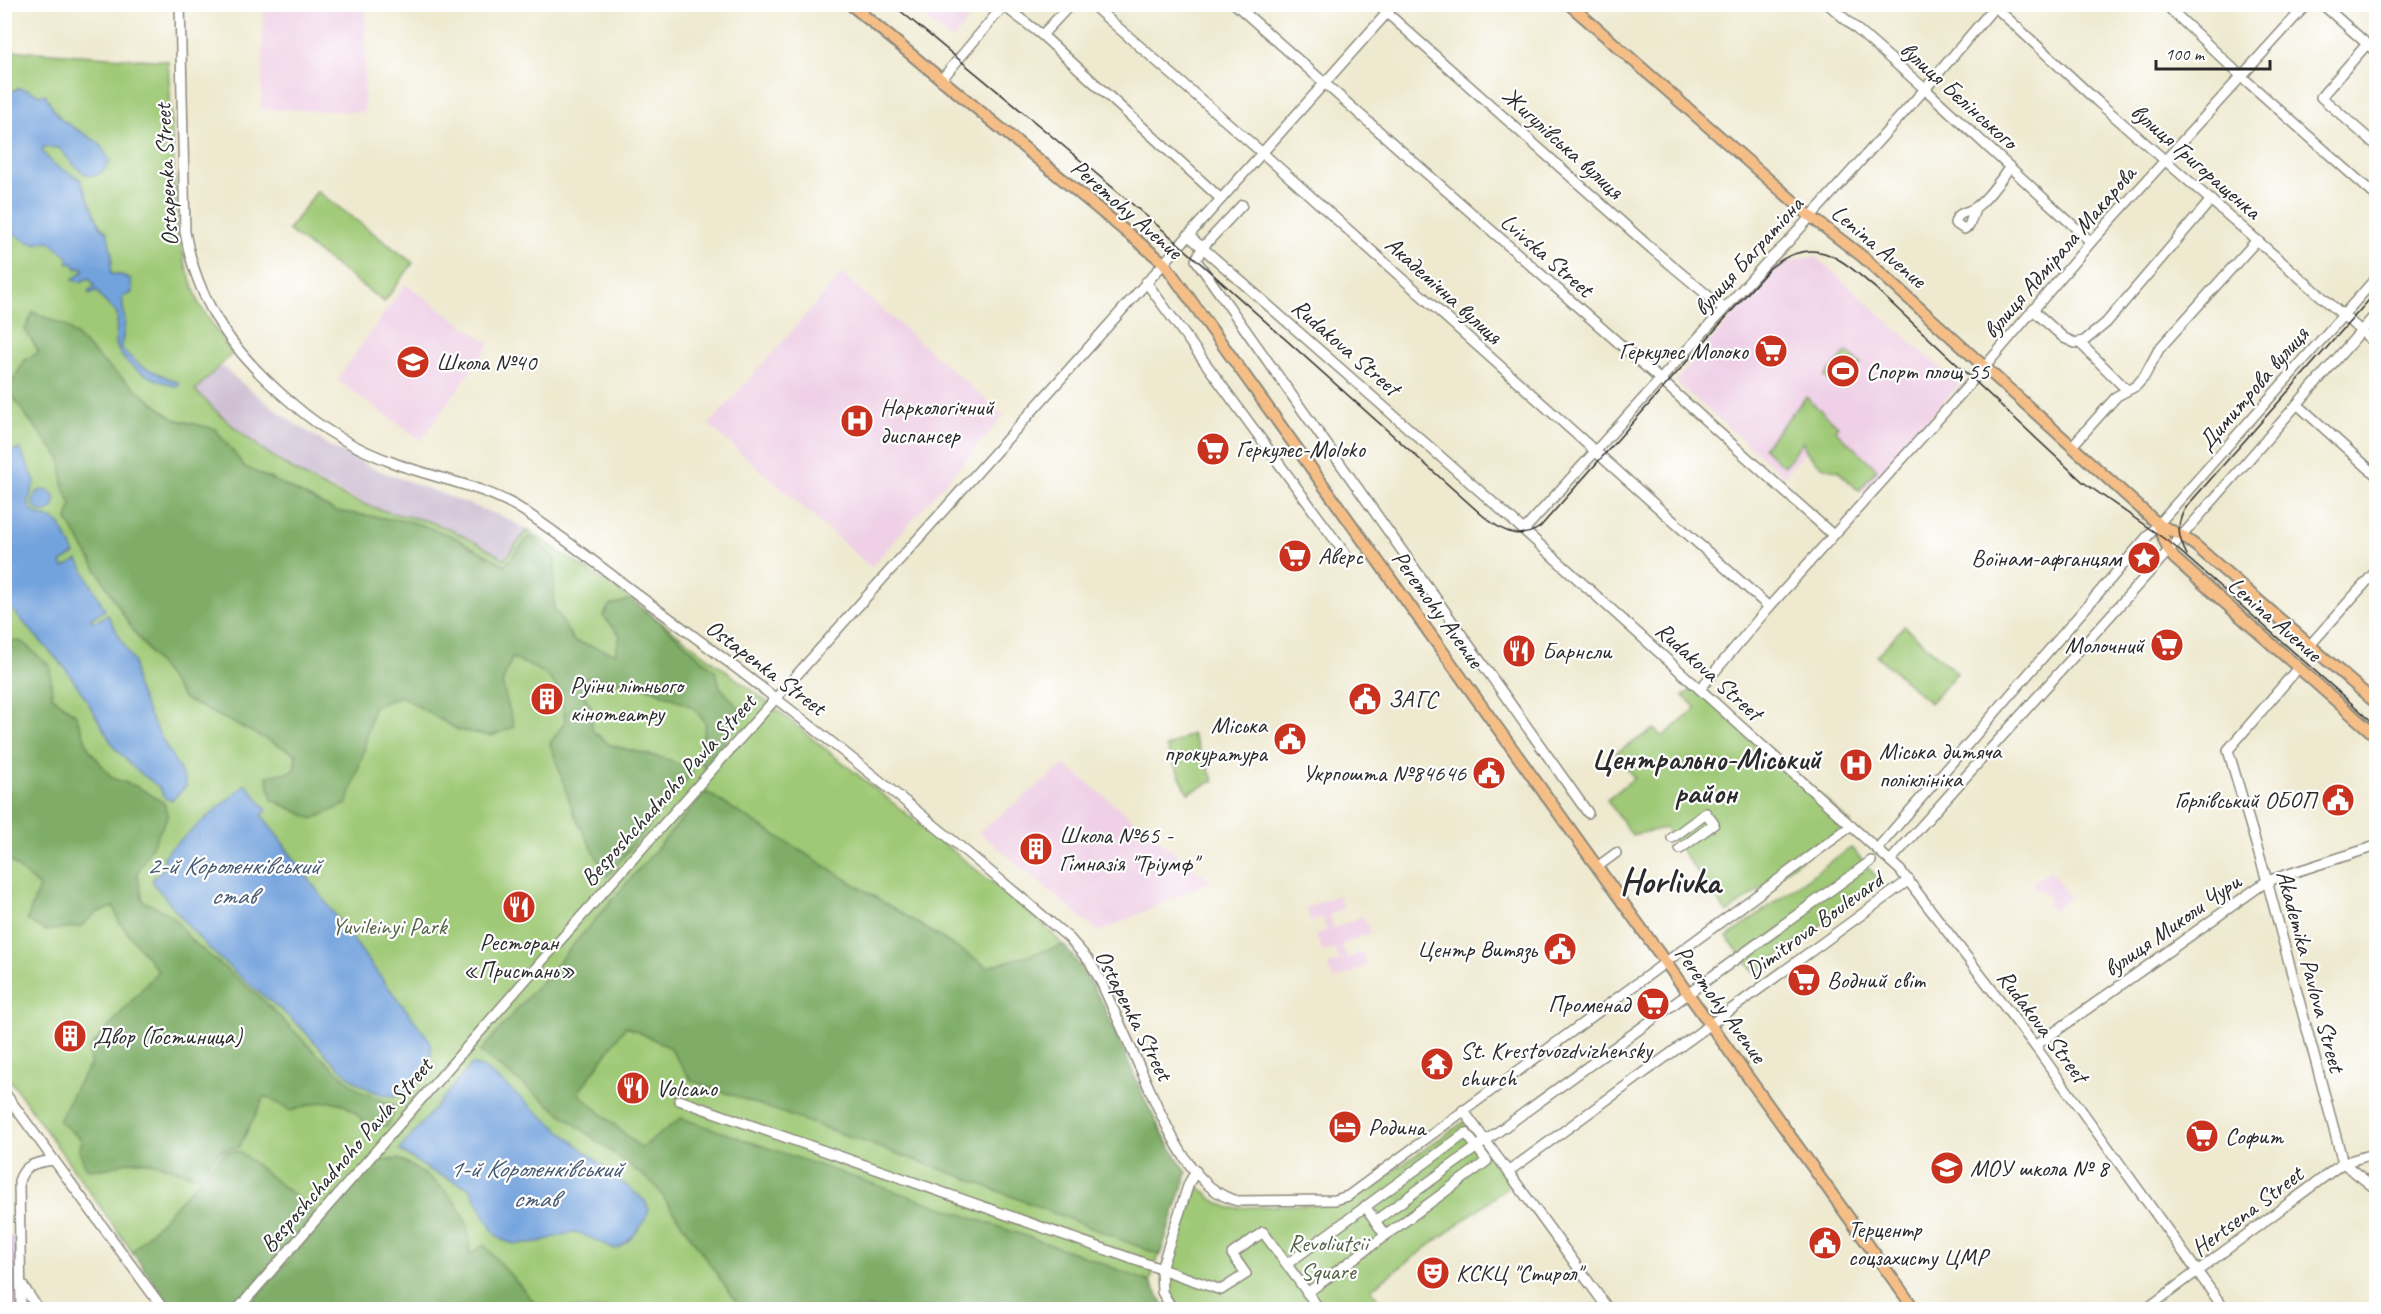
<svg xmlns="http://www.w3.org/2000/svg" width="2381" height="1314" font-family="Caveat,sans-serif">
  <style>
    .built { fill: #efd0e6 }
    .industrial { fill: #cdbed2 }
    .green { fill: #9fc976; stroke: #657a50; stroke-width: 1.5 }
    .forest { fill: #7fad67; stroke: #556c49; stroke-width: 1.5 }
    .water { fill: #73a3dd; stroke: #4f6784; stroke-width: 1.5 }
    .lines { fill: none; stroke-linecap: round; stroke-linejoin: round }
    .minor-casing { stroke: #8c8a7d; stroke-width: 12 }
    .major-casing { stroke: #8c8a7d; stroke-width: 14 }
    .minor { stroke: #fff; stroke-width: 9 }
    .major { stroke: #f6be87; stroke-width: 10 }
    .tram { stroke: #2b2b2b; stroke-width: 1.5 }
    .labels { text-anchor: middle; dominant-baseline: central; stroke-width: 4.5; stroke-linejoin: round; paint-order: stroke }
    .street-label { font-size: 24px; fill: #2b2b2b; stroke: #fff }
    .poi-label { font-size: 24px; fill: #2b2b2b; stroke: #fff; text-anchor: start }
    .park-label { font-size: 24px; fill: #546245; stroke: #fff }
    .water-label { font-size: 26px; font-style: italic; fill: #485b72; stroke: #fff }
    .district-label { font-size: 30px; font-weight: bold; fill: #2b2b2b; stroke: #fff }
    .town-label { font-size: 36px; font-weight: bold; fill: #2b2b2b; stroke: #fff }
  </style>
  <rect width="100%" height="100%" fill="#fff"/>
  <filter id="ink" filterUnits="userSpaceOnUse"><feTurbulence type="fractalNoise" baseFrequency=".0167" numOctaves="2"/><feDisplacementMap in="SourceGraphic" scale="12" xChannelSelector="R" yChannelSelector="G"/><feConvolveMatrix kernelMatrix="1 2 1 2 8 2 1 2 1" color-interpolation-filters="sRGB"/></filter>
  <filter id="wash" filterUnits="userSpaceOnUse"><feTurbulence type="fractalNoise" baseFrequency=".008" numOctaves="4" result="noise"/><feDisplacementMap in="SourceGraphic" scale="24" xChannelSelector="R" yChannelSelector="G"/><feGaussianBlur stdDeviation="1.35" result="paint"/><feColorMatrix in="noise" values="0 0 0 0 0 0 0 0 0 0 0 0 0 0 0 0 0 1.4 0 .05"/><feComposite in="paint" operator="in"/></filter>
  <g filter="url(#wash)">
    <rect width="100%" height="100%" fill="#eee9cf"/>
    <!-- built -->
    <g class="built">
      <polygon points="264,5 366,5 364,112 261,109"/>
      <polygon points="909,5 981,5 952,40"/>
      <polygon points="1816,257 1959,385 1862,493 1837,470 1827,470 1805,452 1784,476 1675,381 1775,269 1795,260"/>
      <polygon points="842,274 1004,416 871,567 709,425"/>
      <polygon points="405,284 490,344 421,440 337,380"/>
      <polygon points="1065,765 1203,875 1211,881 1099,932 979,832"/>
      <polygon points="2050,870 2070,898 2052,911 2046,904 2050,900 2042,889 2038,892 2032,883"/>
      <polygon points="1338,895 1344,908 1329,915 1334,928 1363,916 1370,933 1341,945 1347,958 1362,952 1367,966 1334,980 1328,966 1340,961 1334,948 1323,952 1316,935 1327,930 1322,917 1311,921 1306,908"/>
    </g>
    <!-- industrial -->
    <g class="industrial">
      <polygon points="222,366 244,385 291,421 331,447 375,469 506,518 527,530 505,559 465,536 432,523 377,509 305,476 255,444 214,409 195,390"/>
      <polygon points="5,1236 20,1236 19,1309 5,1310"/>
    </g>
    <!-- green -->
    <g class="green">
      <path d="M4,50L168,61L177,224L185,263L199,304L232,354L195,390C244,442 309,487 378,509C395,515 414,517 431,522C457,531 481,545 505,559L527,530L631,599L762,698L1035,917C1054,935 1072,953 1086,976C1111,1015 1126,1059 1145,1101C1157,1126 1172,1149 1187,1173L1150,1282L1166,1309H173L5,1073Z"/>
      <polygon points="317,191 413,263 384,302 288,230"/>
      <polygon points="1847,352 1861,364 1838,389 1824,377"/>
      <path d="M1806,397L1838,426L1835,430L1877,469L1859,491L1837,470C1822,470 1806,456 1803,442L1784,466L1763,448Z"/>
      <polygon points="1904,626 1957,673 1930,703 1877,656"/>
      <polygon points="1698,685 1851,823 1727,913 1665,828 1632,835 1607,800 1634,778 1616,753 1654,729 1662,737 1697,708 1683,696"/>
      <polygon points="1192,734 1214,781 1188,793 1166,747"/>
      <polygon points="1851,847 1880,881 1755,974 1727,937"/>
      <polygon points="1465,1121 1512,1184 1371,1289 1385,1309 1180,1309 1166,1287 1172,1255 1198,1186 1215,1201 1230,1208 1347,1203"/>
    </g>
    <!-- forest -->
    <g class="forest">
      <path d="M33,312L66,326L111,369L174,419L215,429L245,467L286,486L335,511L412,522L450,535L505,565L530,536L555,559L554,608L574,641L615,653L620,635L603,616L609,606L631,599L676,636L716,672L720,687L744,713L705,769L698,756L706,724L694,708L652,689L601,678L575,679L592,709V730L610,745L670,760L693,772L607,877L574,814L550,743L565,722C561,680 550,674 512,658L502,683L514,727L491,736L458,730L401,696L373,707L363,754L347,804L313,819L272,800L267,776L294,771L296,754L184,699L130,626L67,520L71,505L63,485L61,459L26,416L8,389L25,360L39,352L25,330Z"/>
      <path d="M5,639L22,642L50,666L52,696L76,715L89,749L112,778L138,787L164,803L168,816L137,874L143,901L172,915L190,939L261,998L316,1053L360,1091L396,1106L388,1126L368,1127C341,1093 328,1099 291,1111L265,1096L239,1147L221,1150L196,1177C178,1171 156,1161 137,1161C117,1161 112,1173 86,1168L79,1150L82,1140L59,1121L77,1085L90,1066V1048L158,971L119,922L114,907L96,913L81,926L46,931L27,920L39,887L5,856Z"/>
      <polygon points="706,792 988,967 1064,945 1085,974 1103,1004 1146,1102 1168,1144 1187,1173 1160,1255 960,1176 692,1081 669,1047 626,1026 578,1093 641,1148 681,1118 1078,1254 1150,1282 1166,1309 741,1309 655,1185 480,1052"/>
      <polygon points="239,1151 316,1213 232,1309 173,1309 132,1252 225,1152"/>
      <path d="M399,1159C426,1174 454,1191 466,1222C470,1232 469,1245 470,1255L484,1245L537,1305V1309H246L376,1161Z"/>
    </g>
    <!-- water -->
    <g class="water">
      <path d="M18,88L28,90L40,95L45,94L54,110L62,120L99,143L110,161C92,194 73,163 59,148L43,147L42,151L53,164L80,179L100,226L107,232L112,254L111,274L121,275L131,280L132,293L122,297L125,322L121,349L141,366L179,383L178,387C157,381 117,366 116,341C115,331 119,322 117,313L102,299L97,290L90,294L88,291L95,286L89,278L80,282L72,280L84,271L82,267L77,269L72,263L68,264V257L49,241C35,245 27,244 16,234L11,239L9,235L14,228L12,226L7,228L8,219L5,215V91H13Z"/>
      <path d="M20,449L35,481C34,488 29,494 29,501C28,518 50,515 59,523L75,554L61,562L63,568L78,560L105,610L91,618L93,622L108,615L134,663L136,685L150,717L185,780L186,786L172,800L165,798L159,787L134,768L114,747L83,694L65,668L5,602V452Z"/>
      <circle cx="44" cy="501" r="11"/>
      <path d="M246,784L267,810L262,815L376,971L428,1038C436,1053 429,1061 422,1075C415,1089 402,1099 385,1095C347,1086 324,1049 297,1024C267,997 232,973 204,943C186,926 173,905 156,887L152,880L164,867V856L169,850Z"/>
      <path d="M472,1064L484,1068L505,1085L645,1201L649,1210C644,1224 629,1245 615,1249L582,1234L573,1232L538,1242L515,1244L502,1240L494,1233L470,1188L431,1171L399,1150Z"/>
    </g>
  </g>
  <g filter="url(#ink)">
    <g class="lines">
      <defs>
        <g id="minor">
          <path d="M180,4L185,232C198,307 237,357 294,405C323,430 358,450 394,463C437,479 486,486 524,511C566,539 606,571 646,601C792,707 931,821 1069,938L1090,962L1101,982C1114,1011 1128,1041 1141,1070C1160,1111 1188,1190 1238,1201L1335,1200L1348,1196L1851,826"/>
          <polyline points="1091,4 1267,157 1769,607"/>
          <polyline points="1235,4 1664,383 1833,535"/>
          <polyline points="1377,4 1652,249 1724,309"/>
          <polyline points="1828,4 1925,89 2091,242"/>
          <polyline points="1992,4 2098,102 2376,344"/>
          <polyline points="2165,4 2241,76 2376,196"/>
          <polyline points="2322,4 2376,52"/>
          <polyline points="1004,6 1042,35 1221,199"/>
          <polyline points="1042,35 1071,4"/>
          <polyline points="2367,44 2321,97 2376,145"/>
          <polyline points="941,80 1005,4"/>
          <polyline points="1242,205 1202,248 1196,260 1588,813"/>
          <path d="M1975,209L1969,226L1964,229L1955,223C1958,210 1968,214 1976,207C1989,198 2000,180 2010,167"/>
          <polyline points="1188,235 1498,507 1900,870 2035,1046 2225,1310"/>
          <polyline points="1146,282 1346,555"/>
          <polyline points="2033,310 2064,338 2075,343 2084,341 2106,323 2211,200"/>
          <polyline points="2079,342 2127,390"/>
          <polyline points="2297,404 2376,475"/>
          <polyline points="2072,446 2117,396 2136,386 2144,377 2159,349 2257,240"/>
          <polyline points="1524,530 1766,263 1787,243 1925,89 1997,4"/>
          <polyline points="2310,645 2376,571"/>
          <polyline points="2298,668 2228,750 2267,881 2343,1163 2376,1189"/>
          <polyline points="1700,689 1769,607 1976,377 2091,242 2307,4"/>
          <polyline points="1672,838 1706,813 1714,824 1680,849"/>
          <polyline points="1877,849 2153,530 2376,278"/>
          <polyline points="1890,861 2180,538 2376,314"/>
          <polyline points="1597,867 1616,853"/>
          <polyline points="2035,1046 2267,881 2376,846"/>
          <polyline points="4,1092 164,1310"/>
          <polyline points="679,1100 1221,1290 1246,1274 1232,1254 1263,1232 1320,1310"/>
          <polyline points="1463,1110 1609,1310"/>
          <polyline points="1509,1171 1909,880"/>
          <polyline points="1365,1206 1384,1234"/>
          <polyline points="1375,1221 1871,861"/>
          <polyline points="1287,1264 1466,1133 1487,1161 1307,1293"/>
          <polyline points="21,1283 39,1310"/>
          <path d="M21,1310L19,1181C25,1163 37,1163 53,1160"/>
          <polyline points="237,1310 555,946 1395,4"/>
          <polyline points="1173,1310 1162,1292 1161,1269 1189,1183 1196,1171"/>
          <polyline points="2145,1310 2343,1163 2376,1153"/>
        </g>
        <g id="major">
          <polyline points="850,4 1164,263 1915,1310"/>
          <polyline points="1569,4 1810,216 1863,257 2158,524 2182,536 2196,546 2376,703"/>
          <polyline points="2158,524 2169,551 2174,558 2376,736"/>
        </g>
      </defs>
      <!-- minor casing -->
      <use href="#minor" class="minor-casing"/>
      <!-- major casing -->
      <use href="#major" class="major-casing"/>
      <!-- minor -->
      <use href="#minor" class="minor"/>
      <!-- major -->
      <use href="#major" class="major"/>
      <!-- tram -->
      <g class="tram">
        <path d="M892,4L1054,138L1170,236L1482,515C1500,530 1519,542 1540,527L1770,268C1814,233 1840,258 1875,288L2083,482L2173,545L2376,725"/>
        <path d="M2187,555C2178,538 2175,523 2187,506L2376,292"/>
      </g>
    </g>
  </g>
  <!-- icons -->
  <defs>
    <symbol id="supermarket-disc" viewBox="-11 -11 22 22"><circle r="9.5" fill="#c8321e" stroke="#fff"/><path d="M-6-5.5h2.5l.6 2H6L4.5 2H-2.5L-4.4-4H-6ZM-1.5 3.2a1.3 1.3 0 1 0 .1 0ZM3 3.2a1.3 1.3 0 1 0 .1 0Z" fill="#fff"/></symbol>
    <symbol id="school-disc" viewBox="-11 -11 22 22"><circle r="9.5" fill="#c8321e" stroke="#fff"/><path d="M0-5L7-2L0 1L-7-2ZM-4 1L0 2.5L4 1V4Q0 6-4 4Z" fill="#fff"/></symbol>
    <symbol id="stadium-disc" viewBox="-11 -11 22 22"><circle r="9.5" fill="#c8321e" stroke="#fff"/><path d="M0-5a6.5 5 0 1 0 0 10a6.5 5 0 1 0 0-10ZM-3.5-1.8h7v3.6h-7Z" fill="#fff"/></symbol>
    <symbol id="hospital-disc" viewBox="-11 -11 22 22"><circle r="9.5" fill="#c8321e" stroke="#fff"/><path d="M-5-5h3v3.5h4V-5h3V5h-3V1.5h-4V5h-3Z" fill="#fff"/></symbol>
    <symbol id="sight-disc" viewBox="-11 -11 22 22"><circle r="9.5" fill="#c8321e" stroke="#fff"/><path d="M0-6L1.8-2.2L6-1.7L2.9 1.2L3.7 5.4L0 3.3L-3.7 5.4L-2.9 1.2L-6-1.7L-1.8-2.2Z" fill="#fff"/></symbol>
    <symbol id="restaurant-disc" viewBox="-11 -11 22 22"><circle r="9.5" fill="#c8321e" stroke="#fff"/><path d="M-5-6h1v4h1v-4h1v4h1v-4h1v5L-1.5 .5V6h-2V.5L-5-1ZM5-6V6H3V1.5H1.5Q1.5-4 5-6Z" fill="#fff"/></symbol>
    <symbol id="building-disc" viewBox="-11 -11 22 22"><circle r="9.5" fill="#c8321e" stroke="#fff"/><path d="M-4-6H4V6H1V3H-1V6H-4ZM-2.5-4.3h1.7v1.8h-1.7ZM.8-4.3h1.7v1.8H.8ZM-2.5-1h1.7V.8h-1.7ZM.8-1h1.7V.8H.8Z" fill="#fff"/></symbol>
    <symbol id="civic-disc" viewBox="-11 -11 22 22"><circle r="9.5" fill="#c8321e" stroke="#fff"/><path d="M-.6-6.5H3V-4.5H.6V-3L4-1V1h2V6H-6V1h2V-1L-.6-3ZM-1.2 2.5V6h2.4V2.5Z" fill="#fff"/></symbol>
    <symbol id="temple-disc" viewBox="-11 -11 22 22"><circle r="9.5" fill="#c8321e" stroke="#fff"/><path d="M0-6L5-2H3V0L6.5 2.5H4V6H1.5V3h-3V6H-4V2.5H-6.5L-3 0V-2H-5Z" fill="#fff"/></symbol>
    <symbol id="hotel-disc" viewBox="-11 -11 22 22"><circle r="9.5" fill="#c8321e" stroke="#fff"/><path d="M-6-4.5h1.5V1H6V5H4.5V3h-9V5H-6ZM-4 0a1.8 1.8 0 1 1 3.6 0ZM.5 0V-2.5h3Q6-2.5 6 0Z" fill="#fff"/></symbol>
    <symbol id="theatre-disc" viewBox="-11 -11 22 22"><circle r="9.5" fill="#c8321e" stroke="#fff"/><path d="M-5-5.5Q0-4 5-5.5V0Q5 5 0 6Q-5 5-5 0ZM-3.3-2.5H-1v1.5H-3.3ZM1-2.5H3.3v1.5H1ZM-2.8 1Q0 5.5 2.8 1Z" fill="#fff"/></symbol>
  </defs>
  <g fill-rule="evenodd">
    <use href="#supermarket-disc" x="1752" y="332" width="38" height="38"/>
    <use href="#school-disc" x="394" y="343" width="38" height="38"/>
    <use href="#stadium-disc" x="1824" y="352" width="38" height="38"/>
    <use href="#hospital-disc" x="838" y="402" width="38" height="38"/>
    <use href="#supermarket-disc" x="1194" y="430" width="38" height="38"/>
    <use href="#supermarket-disc" x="1276" y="537" width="38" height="38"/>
    <use href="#sight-disc" x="2125" y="539" width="38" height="38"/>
    <use href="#supermarket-disc" x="2148" y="626" width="38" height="38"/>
    <use href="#restaurant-disc" x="1500" y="632" width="38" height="38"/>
    <use href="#building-disc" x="528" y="680" width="38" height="38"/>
    <use href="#civic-disc" x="1346" y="680" width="38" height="38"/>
    <use href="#civic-disc" x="1271" y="720" width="38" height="38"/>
    <use href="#hospital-disc" x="1837" y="746" width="38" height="38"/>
    <use href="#civic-disc" x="1470" y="754" width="38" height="38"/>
    <use href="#civic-disc" x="2319" y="781" width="38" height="38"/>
    <use href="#building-disc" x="1017" y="830" width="38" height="38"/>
    <use href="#restaurant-disc" x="500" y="888" width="38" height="38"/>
    <use href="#civic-disc" x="1541" y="930" width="38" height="38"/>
    <use href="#supermarket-disc" x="1785" y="961" width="38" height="38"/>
    <use href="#supermarket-disc" x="1634" y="985" width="38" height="38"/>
    <use href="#building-disc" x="51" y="1017" width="38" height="38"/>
    <use href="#temple-disc" x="1418" y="1045" width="38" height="38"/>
    <use href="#restaurant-disc" x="614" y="1069" width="38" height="38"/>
    <use href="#hotel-disc" x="1326" y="1108" width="38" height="38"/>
    <use href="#supermarket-disc" x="2183" y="1117" width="38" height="38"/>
    <use href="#school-disc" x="1928" y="1149" width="38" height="38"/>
    <use href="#civic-disc" x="1806" y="1224" width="38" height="38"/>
    <use href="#theatre-disc" x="1414" y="1254" width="38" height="38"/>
  </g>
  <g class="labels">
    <!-- street labels -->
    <g class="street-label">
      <text transform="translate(1959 95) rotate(42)">вулиця Бєлінського</text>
      <text transform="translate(1563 143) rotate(42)">Жигулівська вулиця</text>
      <text transform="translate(2196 161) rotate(41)">вулиця Григоращенка</text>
      <text transform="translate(166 175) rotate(-93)">Ostapenka Street</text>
      <text transform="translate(1127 209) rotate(41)">Peremohy Avenue</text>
      <text transform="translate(1879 246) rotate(40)">Lenina Avenue</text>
      <text transform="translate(2059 252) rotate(-49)">вулиця Адмірала Макарова</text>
      <text transform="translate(1547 255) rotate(41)">Lvivska Street</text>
      <text transform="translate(1748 256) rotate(-48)">вулиця Багратіона</text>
      <text transform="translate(1444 290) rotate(42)">Академічна вулиця</text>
      <text transform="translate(1346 347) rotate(41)">Rudakova Street</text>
      <text transform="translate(2253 388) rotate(-49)">Димитрова вулиця</text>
      <text transform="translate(1438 609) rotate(54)">Peremohy Avenue</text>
      <text transform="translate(2275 619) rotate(41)">Lenina Avenue</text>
      <text transform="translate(766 667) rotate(37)">Ostapenka Street</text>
      <text transform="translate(1709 671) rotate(42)">Rudakova Street</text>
      <text transform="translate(668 790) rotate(-48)">Besposhchadnoho Pavla Street</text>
      <text transform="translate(1814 925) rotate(-36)">Dimitrova Boulevard</text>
      <text transform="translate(2172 925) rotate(-35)">вулиця Миколи Чури</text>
      <text transform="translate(2311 971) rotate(75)">Akademika Pavlova Street</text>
      <text transform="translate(1721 1004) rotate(54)">Peremohy Avenue</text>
      <text transform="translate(1134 1015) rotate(63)">Ostapenka Street</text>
      <text transform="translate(2043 1026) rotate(53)">Rudakova Street</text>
      <text transform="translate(346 1155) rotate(-49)">Besposhchadnoho Pavla Street</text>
      <text transform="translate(2247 1211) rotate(-37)">Hertsena Street</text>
    </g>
    <!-- poi labels -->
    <g class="poi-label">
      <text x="1748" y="351" text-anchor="end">Геркулес Молоко</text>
      <text x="436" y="362">Школа №40</text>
      <text x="1866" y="371">Спорт площ 55</text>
      <text x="880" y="407">Наркологічний<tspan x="880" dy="28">диспансер</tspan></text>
      <text x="1236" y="449">Геркулес-Moloko</text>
      <text x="1318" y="556">Аверс</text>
      <text x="2121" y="558" text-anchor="end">Воїнам-афганцям</text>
      <text x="2144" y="645" text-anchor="end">Молочний</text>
      <text x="1542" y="651">Барнсли</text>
      <text x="570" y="685">Руїни літнього<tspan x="570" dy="28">кінотеатру</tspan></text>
      <text x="1388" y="699">ЗАГС</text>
      <text x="1267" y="725" text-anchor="end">Міська<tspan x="1267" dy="28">прокуратура</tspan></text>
      <text x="1879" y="751">Міська дитяча<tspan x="1879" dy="28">поліклініка</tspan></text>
      <text x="1466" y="773" text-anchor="end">Укрпошта №84646</text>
      <text x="2315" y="800" text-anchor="end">Горлівський ОБОП</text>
      <text x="1059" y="835">Школа №65 -<tspan x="1059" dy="28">Гімназія "Тріумф"</tspan></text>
      <text x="519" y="942" text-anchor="middle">Ресторан<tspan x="519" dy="28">«Пристань»</tspan></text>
      <text x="1537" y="949" text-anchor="end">Центр Витязь</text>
      <text x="1827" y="980">Водний світ</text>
      <text x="1630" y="1004" text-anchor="end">Променад</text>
      <text x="93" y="1036">Двор (Гостиница)</text>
      <text x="1460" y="1050">St. Krestovozdvizhensky<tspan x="1460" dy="28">church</tspan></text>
      <text x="656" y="1088">Volcano</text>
      <text x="1368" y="1127">Родина</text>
      <text x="2225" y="1136">Софит</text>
      <text x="1970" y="1168">МОУ школа № 8</text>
      <text x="1848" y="1229">Терцентр<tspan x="1848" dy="28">соцзахисту ЦМР</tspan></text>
      <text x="1456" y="1273">КСКЦ "Стирол"</text>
    </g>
    <!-- park labels -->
    <g class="park-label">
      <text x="389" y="926">Yuvileinyi Park</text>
      <text x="1328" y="1243">Revoliutsii<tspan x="1328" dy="28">Square</tspan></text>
    </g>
    <!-- water labels -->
    <g class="water-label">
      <text x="233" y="865">2-й Короленківський<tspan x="233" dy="30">став</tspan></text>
      <text x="535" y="1168">1-й Короленківський<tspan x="535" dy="30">став</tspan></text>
    </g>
    <!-- district labels -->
    <g class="district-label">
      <text x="1706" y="759">Центрально-Міський<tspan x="1706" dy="34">район</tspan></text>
    </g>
    <!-- town labels -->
    <g class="town-label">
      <text x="1670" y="881">Horlivka</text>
    </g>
  </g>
  <!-- margin -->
  <rect width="2381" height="1314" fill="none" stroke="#fff" stroke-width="24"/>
  <!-- scale -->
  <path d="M2156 60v9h114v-9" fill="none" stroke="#2b2b2b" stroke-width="3"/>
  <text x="2165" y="60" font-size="18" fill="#2b2b2b" stroke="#ffffff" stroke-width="4.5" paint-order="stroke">100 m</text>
</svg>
